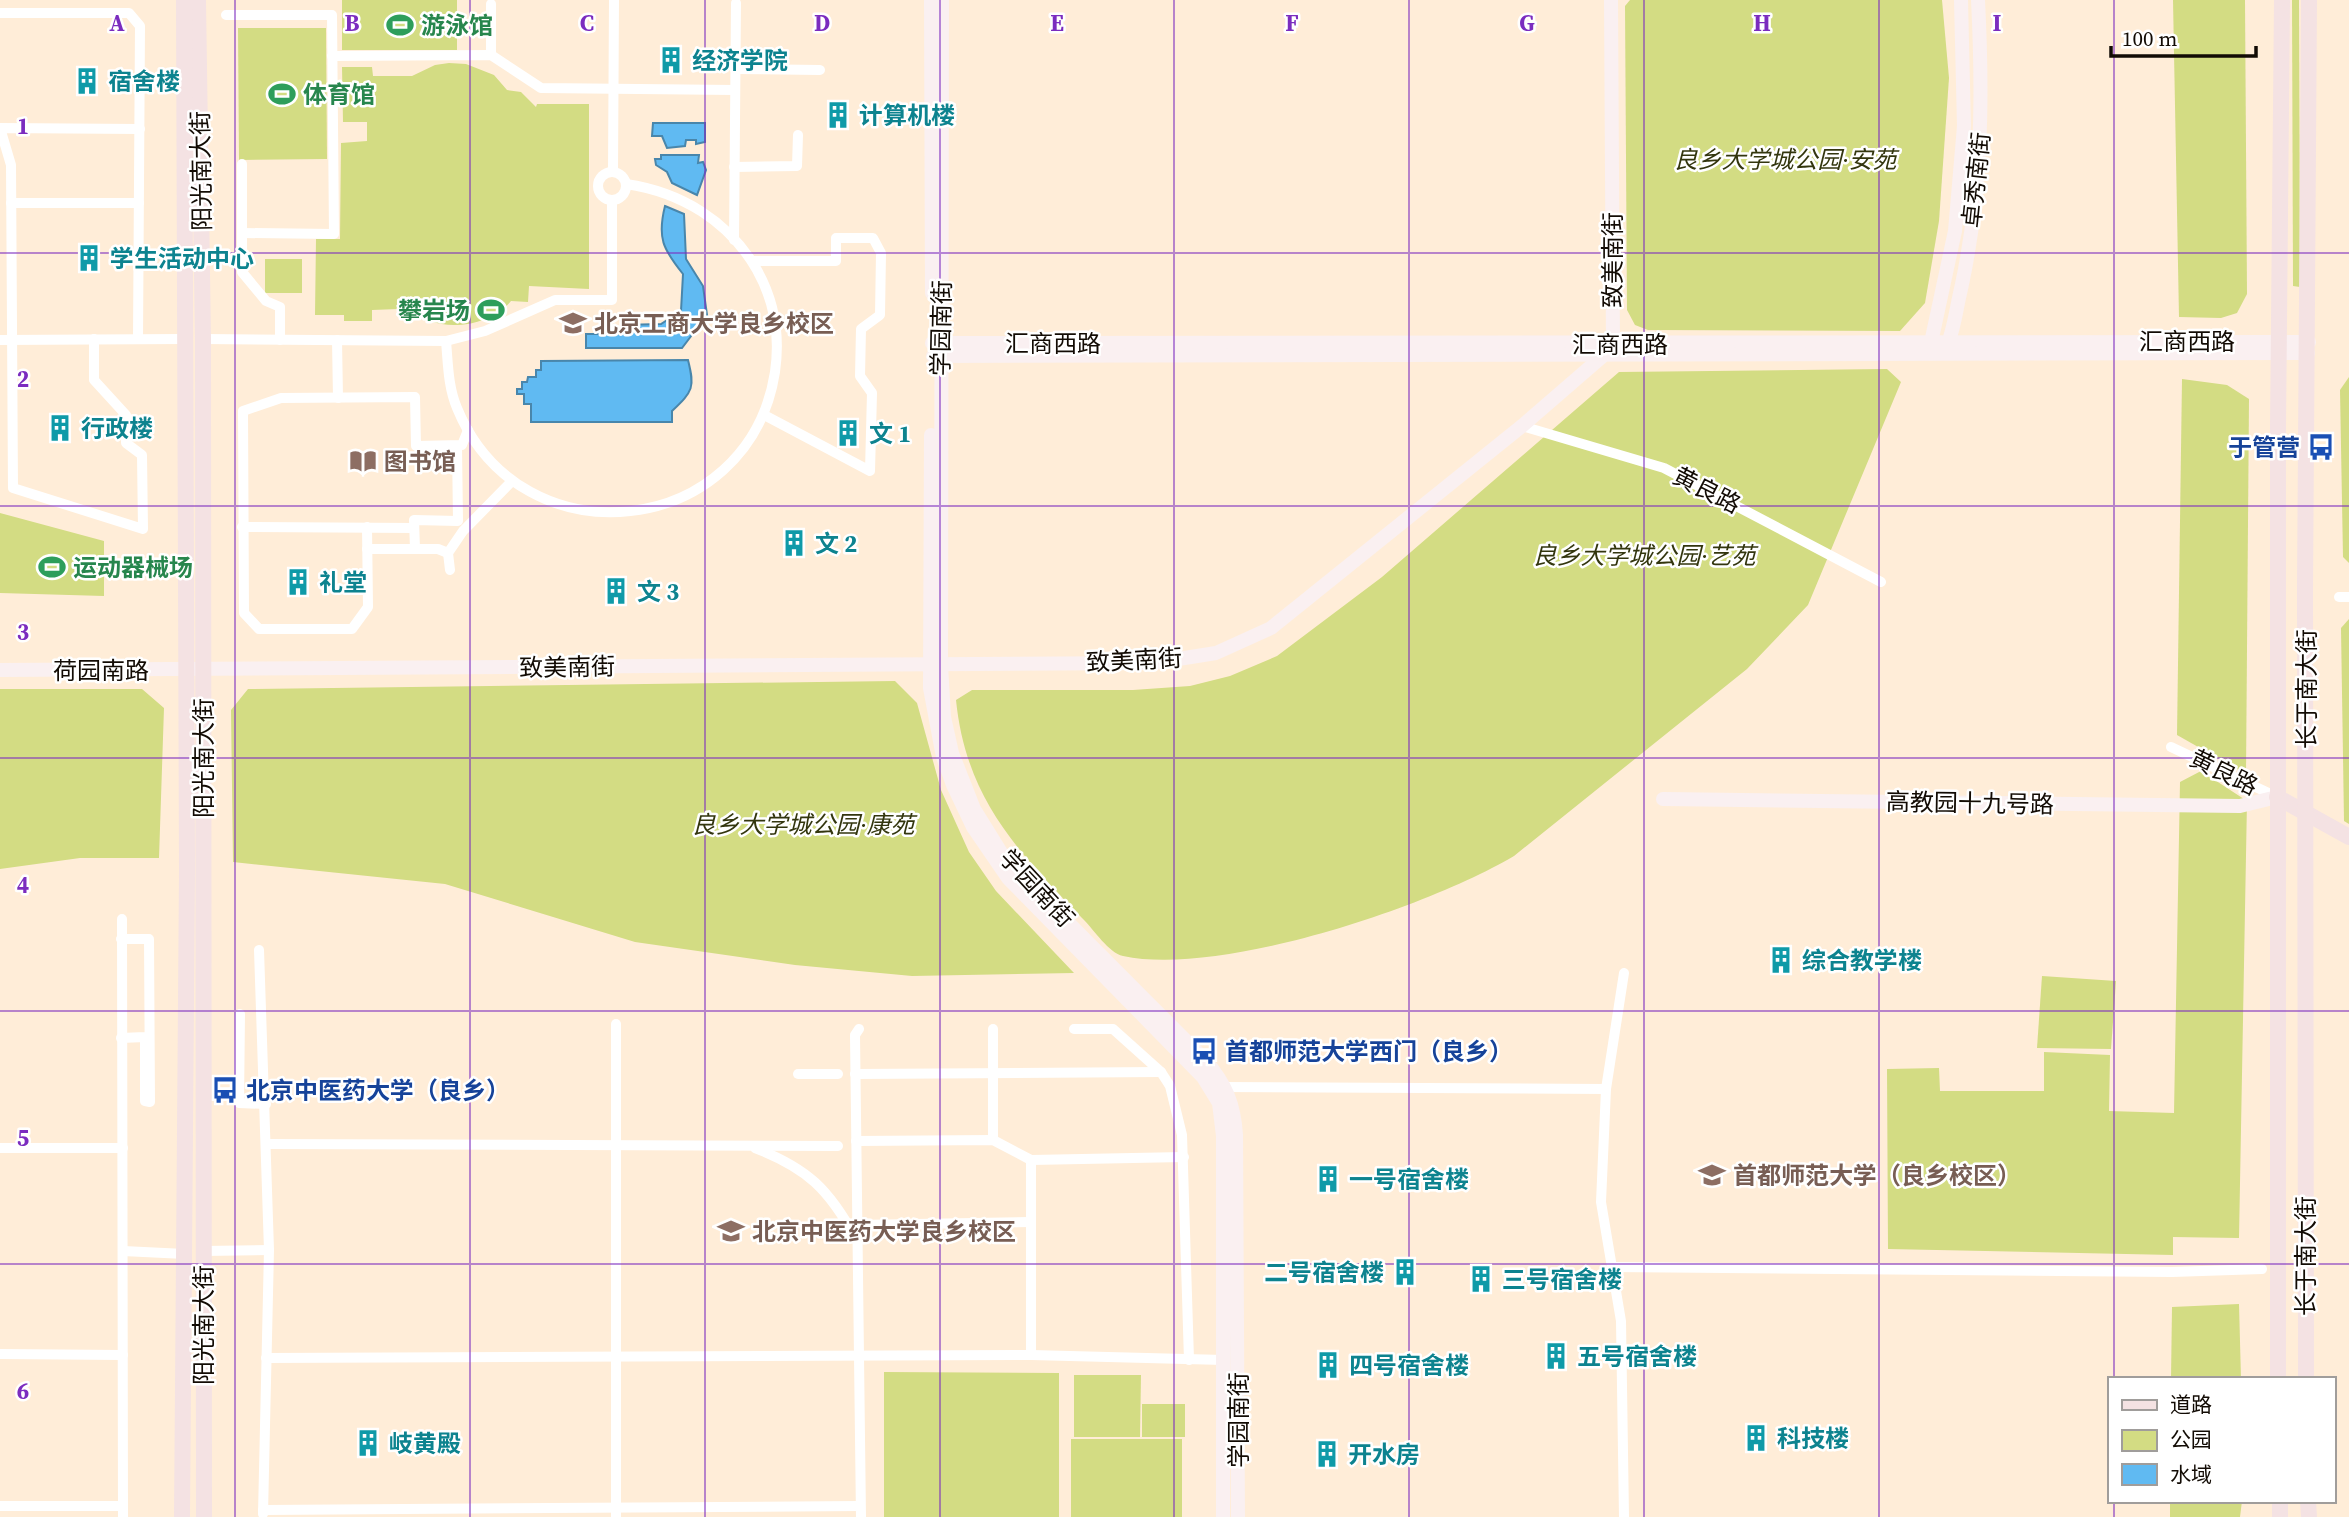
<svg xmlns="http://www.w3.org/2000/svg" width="2349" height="1517" font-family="'Source Serif 4','Noto Sans SC',serif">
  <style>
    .green { fill: #d3dc83 }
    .water { fill: #60baf2; stroke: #4986ab; stroke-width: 2 }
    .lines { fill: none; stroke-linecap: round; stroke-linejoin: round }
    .street { stroke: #fff; stroke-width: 10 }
    .secondary { stroke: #faf0f1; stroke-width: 14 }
    .primary { stroke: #f4e2e3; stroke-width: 16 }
    .grid { fill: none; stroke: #7b2cbf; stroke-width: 2; stroke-opacity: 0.55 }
    .labels { text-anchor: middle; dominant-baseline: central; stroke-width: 5; stroke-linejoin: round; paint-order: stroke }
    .leisure-label { font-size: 24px; font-weight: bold; fill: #27864d; stroke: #fff; text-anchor: start }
    .culture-label { font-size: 24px; font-weight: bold; fill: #0d838f; stroke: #fff; text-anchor: start }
    .park-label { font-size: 24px; font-style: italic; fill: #33360e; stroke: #fff }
    .street-label { font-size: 24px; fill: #120b04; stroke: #fff }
    .education-label { font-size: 24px; font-weight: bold; fill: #785e54; stroke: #fff; text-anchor: start }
    .transit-label { font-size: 24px; font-weight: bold; fill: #164399; stroke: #fff; text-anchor: start }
    .grid-label { font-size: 23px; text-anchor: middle; font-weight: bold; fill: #7b2cbf; stroke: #fff; stroke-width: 5; stroke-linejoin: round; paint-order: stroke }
  </style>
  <rect width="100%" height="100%" fill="#ffedd8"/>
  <!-- green -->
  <g class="green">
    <rect x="342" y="0" width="115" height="50"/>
    <polygon points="1630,0 1942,0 1949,78 1939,221 1925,303 1900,331 1648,330 1635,325 1627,310 1625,6"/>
    <polygon points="2173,0 2245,0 2247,294 2237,313 2221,318 2179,317"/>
    <polygon points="2292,0 2299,0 2300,287 2293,286"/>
    <polygon points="238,28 326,28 327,159 239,160"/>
    <path d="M449,63L466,64L494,75L507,90L521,92L536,107L537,104H589V289L529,286L528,302L511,301C493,322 457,331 430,321C423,319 418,311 411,310C399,308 385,310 372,310V321H344V315H315L316,239H340L341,143L367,141V122H343L342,67H372L373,76H412L435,65Z"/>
    <rect x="265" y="259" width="37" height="34"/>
    <path d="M1887,369L1901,382L1808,605L1747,669L1514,856C1428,907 1220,977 1123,956C1109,953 1094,930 1084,920C1018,852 966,799 956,700L972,690H1133L1190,686L1230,676L1277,656L1382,577L1619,372Z"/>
    <polygon points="2349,377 2349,563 2343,557 2340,390"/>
    <polygon points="2182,379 2227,385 2249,399 2246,774 2177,735"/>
    <polygon points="0,513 104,541 104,596 0,593"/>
    <polygon points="2349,619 2349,824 2344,821 2341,628"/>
    <polygon points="895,681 917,703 941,790 969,852 996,891 1074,973 912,976 795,965 635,942 445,884 233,862 231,710 248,689"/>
    <polygon points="0,689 142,689 164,708 159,858 80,858 0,869"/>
    <polygon points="2201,771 2247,801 2239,1238 2173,1237 2173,1255 1888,1249 1887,1069 1939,1068 1940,1091 2044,1091 2044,1052 2110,1055 2109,1111 2174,1113 2180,782"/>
    <polygon points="2042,976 2116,981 2111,1049 2037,1048"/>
    <polygon points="2239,1304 2241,1379 2171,1379 2172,1307"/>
    <polygon points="884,1372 1059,1373 1059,1517 884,1517"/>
    <polygon points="1074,1375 1141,1375 1140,1437 1074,1437"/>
    <rect x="1142" y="1404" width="43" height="33"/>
    <rect x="1071" y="1439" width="111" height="78"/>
    <polygon points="2170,1501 2242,1501 2240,1517 2170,1517"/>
  </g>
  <!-- water -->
  <g class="water">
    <polygon points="653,123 705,123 705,142 696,144 696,140 686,140 685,146 667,148 662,136 652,136"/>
    <polygon points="661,155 699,155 698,163 703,162 706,170 697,195 672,183 667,172 656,165 655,159 661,159"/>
    <path d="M665,206L684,214L686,259L703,286L708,322L698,327L682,348H586V334H623V325L661,324L681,311L683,274C663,249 657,238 665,206Z"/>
    <path d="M688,360C695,388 693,391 672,411V422H531V404H524V394H517V389H522V382H527L528,377H536V370H541V361Z"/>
  </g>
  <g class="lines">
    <!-- street -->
    <g class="street">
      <polyline points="491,4 491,55"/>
      <polyline points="0,13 129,13 140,26 138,339"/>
      <polyline points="226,15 332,15 334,234 243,233"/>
      <polyline points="332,56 491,55 541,88 735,90"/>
      <polyline points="735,69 820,70"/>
      <polyline points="242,164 242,272 266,301 280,307 280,340"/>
      <polyline points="734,167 797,166 798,135"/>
      <polyline points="613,172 614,0"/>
      <circle cx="612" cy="186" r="14"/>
      <polyline points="11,203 139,203"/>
      <polyline points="734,240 736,3"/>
      <polyline points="752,261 836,261 836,238 873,238 881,253 880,315 861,329 860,376 872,393 870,471 764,415"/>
      <polyline points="94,339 94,380 126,415 126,443 142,455 143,529 13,488 11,165 0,128 140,129"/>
      <polyline points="203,339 446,341 485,331 555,300 612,300 612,200"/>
      <polyline points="0,340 185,339"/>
      <polyline points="337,340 338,398"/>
      <path d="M446,341C448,363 448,387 457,408C521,564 749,539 775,372C780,337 775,302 757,270C729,221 681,192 626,184"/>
      <polyline points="1522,426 1664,468 1881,582"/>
      <polyline points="242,527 414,528"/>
      <polyline points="367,527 368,607 352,629 259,629 244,613 243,411 281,398 415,397 416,446 462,445 468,430"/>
      <polyline points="367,549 438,549 448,553"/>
      <polyline points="415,549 414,520 458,521 457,446"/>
      <polyline points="450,570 448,553 463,531 512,481"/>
      <polyline points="2339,597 2349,597"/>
      <polyline points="2171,747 2277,797"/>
      <polyline points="122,919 123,1517"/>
      <polyline points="121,939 149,939 150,1102 145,1101 145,1037 121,1038"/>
      <polyline points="259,950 269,1250 263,1514"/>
      <polyline points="240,1014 239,1103 266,1104"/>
      <polyline points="859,1029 855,1035 861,1517"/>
      <polyline points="993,1029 993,1140"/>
      <polyline points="1074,1029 1113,1029 1161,1072 1170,1086 1182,1135 1189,1360"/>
      <polyline points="798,1074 838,1074"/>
      <polyline points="855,1074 1161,1072"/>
      <polyline points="1220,1087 1606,1089 1601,1202 1621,1321 1624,1517"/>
      <polyline points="1606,1089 1624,973"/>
      <polyline points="856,1141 993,1140 1031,1160 1031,1355"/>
      <polyline points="267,1144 838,1146"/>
      <polyline points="0,1148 123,1148"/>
      <path d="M755,1148C807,1168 829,1189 856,1239"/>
      <polyline points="1031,1160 1184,1157"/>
      <polyline points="857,1225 1030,1222"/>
      <polyline points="123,1251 185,1254"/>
      <polyline points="203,1251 269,1250"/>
      <polyline points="1612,1267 2172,1272 2262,1269"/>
      <polyline points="0,1354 123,1355"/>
      <polyline points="266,1358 1031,1355 1224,1360"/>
      <polyline points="0,1506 122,1506"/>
      <polyline points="263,1510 860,1506"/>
      <polyline points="616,1517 616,1024"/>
    </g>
    <!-- secondary -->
    <g class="secondary">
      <polyline points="931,0 932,293"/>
      <path d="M942,0L941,665L944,717L952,753L974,809L1005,859L1205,1060C1226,1084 1234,1104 1236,1135L1238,1517"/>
      <polyline points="932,343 2309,342"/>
      <path d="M1945,351C1954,332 1956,309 1961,289C1982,192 1983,98 1978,0"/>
      <polyline points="1929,352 1955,231 1964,126 1961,0"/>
      <polyline points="933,356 2308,353"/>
      <polyline points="931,435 930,688 943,757 953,785 973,827 1008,878 1203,1077 1219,1103 1223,1136 1223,1517"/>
      <polyline points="0,670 1153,663 1216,653 1271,628 1522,426 1604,355 1613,344 1611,0"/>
      <polyline points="1663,799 2240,806 2277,797"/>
    </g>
    <!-- primary -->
    <g class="primary">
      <polyline points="198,0 203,339 204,1517"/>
      <polyline points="2277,797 2349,837"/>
      <polyline points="2278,1379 2278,429 2282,0"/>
      <polyline points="2306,1379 2305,591 2309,0"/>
      <polyline points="2280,1501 2280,1517"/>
      <polyline points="2308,1501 2309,1517"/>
      <polyline points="182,1517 187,871 184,0"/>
    </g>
  </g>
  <!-- grid -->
  <path class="grid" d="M235,0V1517M470,0V1517M705,0V1517M940,0V1517M1174,0V1517M1409,0V1517M1644,0V1517M1879,0V1517M2114,0V1379M0,253H2349M0,506H2349M0,758H2349M0,1011H2349M0,1264H2349M2114,1501V1517"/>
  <!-- icons -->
  <defs>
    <symbol id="stadium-bare" viewBox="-9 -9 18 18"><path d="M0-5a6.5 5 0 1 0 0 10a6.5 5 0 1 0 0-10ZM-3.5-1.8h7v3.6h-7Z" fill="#2e9e5b" stroke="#fff" stroke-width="2.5" paint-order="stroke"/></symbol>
    <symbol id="building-bare" viewBox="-9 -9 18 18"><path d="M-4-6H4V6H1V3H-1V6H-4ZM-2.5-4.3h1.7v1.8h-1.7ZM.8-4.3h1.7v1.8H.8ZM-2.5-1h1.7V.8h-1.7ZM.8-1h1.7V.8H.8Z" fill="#0f9aa8" stroke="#fff" stroke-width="2.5" paint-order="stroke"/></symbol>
    <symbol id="university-bare" viewBox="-9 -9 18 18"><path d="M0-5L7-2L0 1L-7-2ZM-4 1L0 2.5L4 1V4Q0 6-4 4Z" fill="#8d6e63" stroke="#fff" stroke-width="2.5" paint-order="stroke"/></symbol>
    <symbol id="bus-bare" viewBox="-9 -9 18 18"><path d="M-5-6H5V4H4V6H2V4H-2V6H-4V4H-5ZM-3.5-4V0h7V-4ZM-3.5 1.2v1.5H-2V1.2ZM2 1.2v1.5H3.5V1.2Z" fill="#1a4fb4" stroke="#fff" stroke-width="2.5" paint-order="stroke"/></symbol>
    <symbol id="library-bare" viewBox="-9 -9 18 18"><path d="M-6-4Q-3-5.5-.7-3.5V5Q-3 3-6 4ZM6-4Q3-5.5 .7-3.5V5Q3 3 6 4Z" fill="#8d6e63" stroke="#fff" stroke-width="2.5" paint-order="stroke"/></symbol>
  </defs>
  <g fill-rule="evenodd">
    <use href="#stadium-bare" x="381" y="6" width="38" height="38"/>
    <use href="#building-bare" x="652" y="41" width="38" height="38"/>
    <use href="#building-bare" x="68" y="62" width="38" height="38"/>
    <use href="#stadium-bare" x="263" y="75" width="38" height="38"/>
    <use href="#building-bare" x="819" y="96" width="38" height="38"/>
    <use href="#building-bare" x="70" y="239" width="38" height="38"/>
    <use href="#stadium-bare" x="472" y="291" width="38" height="38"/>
    <use href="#university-bare" x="554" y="304" width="38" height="38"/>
    <use href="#building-bare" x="41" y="409" width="38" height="38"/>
    <use href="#building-bare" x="829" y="414" width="38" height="38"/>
    <use href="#bus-bare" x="2302" y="428" width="38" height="38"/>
    <use href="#library-bare" x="344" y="442" width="38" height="38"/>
    <use href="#building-bare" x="775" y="524" width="38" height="38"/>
    <use href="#stadium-bare" x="33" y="548" width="38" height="38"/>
    <use href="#building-bare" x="279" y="563" width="38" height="38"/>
    <use href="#building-bare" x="597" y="572" width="38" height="38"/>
    <use href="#building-bare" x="1762" y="941" width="38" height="38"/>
    <use href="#bus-bare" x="1185" y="1032" width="38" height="38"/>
    <use href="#bus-bare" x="206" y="1071" width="38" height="38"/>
    <use href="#university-bare" x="1693" y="1156" width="38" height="38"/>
    <use href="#building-bare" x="1309" y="1160" width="38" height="38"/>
    <use href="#university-bare" x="712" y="1212" width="38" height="38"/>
    <use href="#building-bare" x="1386" y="1253" width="38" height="38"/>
    <use href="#building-bare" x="1462" y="1260" width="38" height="38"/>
    <use href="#building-bare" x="1537" y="1337" width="38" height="38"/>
    <use href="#building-bare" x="1309" y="1346" width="38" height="38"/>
    <use href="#building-bare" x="1737" y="1419" width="38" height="38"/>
    <use href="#building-bare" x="349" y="1424" width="38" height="38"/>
    <use href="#building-bare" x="1308" y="1435" width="38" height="38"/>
  </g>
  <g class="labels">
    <!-- leisure labels -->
    <g class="leisure-label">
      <text x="421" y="25">游泳馆</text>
      <text x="303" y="94">体育馆</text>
      <text x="470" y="310" text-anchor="end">攀岩场</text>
      <text x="73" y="567">运动器械场</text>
    </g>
    <!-- culture labels -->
    <g class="culture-label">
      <text x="692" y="60">经济学院</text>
      <text x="108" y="81">宿舍楼</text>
      <text x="859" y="115">计算机楼</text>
      <text x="110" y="258">学生活动中心</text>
      <text x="81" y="428">行政楼</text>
      <text x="869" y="433">文 1</text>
      <text x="815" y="543">文 2</text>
      <text x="319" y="582">礼堂</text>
      <text x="637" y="591">文 3</text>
      <text x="1802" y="960">综合教学楼</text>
      <text x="1349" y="1179">一号宿舍楼</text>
      <text x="1384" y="1272" text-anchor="end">二号宿舍楼</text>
      <text x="1502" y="1279">三号宿舍楼</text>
      <text x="1577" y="1356">五号宿舍楼</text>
      <text x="1349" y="1365">四号宿舍楼</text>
      <text x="1777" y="1438">科技楼</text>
      <text x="389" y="1443">岐黄殿</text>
      <text x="1348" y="1454">开水房</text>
    </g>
    <!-- park labels -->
    <g class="park-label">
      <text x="1785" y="159">良乡大学城公园·安苑</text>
      <text x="1644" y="555">良乡大学城公园·艺苑</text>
      <text x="803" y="824">良乡大学城公园·康苑</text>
    </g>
    <!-- street labels -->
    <g class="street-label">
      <text transform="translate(201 171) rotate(-91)">阳光南大街</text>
      <text transform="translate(1976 180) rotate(-84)">卓秀南街</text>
      <text transform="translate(1612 260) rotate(-90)">致美南街</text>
      <text transform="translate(941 328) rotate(-89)">学园南街</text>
      <text x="2187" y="341">汇商西路</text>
      <text x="1053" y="343">汇商西路</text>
      <text x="1620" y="344">汇商西路</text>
      <text transform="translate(1707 490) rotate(27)">黄良路</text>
      <text transform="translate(1134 660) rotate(-3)">致美南街</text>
      <text transform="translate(567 667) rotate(-1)">致美南街</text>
      <text x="101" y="670">荷园南路</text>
      <text transform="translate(2306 689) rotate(-90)">长于南大街</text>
      <text transform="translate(203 758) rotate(-90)">阳光南大街</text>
      <text transform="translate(2224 772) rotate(26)">黄良路</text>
      <text transform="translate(1970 803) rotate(1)">高教园十九号路</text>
      <text transform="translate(1037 888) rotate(47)">学园南街</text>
      <text transform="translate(2305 1256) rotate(-90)">长于南大街</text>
      <text transform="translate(203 1325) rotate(-90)">阳光南大街</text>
      <text transform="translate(1238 1420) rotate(-90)">学园南街</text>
    </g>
    <!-- education labels -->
    <g class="education-label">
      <text x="594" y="323">北京工商大学良乡校区</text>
      <text x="384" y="461">图书馆</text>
      <text x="1733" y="1175">首都师范大学（良乡校区）</text>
      <text x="752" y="1231">北京中医药大学良乡校区</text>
    </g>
    <!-- transit labels -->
    <g class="transit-label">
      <text x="2300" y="447" text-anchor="end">于管营</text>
      <text x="1225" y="1051">首都师范大学西门（良乡）</text>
      <text x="246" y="1090">北京中医药大学（良乡）</text>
    </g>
  </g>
  <g class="grid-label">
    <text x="117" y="31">A</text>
    <text x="352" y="31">B</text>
    <text x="587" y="31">C</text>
    <text x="822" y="31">D</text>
    <text x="1057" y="31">E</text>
    <text x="1292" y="31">F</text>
    <text x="1527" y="31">G</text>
    <text x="1762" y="31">H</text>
    <text x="1997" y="31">I</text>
    <text x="23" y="134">1</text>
    <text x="23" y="387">2</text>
    <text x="23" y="640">3</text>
    <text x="23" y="893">4</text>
    <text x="23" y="1146">5</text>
    <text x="23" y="1399">6</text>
  </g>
  <!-- legend -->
  <rect x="2108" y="1377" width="228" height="126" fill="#ffffff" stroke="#a09d9b" stroke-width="2"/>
  <rect x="2122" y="1400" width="35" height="10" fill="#f4e2e3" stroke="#a09d9b" stroke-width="2"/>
  <text x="2170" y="1412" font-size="21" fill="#120b04">道路</text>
  <rect x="2122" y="1430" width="35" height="21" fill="#d3dc83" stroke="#a09d9b" stroke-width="2"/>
  <text x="2170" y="1447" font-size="21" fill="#120b04">公园</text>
  <rect x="2122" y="1464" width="35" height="21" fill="#60baf2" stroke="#a09d9b" stroke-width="2"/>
  <text x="2170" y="1482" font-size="21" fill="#120b04">水域</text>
  <!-- scale -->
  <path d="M2111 46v10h145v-10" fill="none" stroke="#120b04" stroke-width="3.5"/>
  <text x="2122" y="46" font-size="21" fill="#120b04" stroke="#ffffff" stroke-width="5" paint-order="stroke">100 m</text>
</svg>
